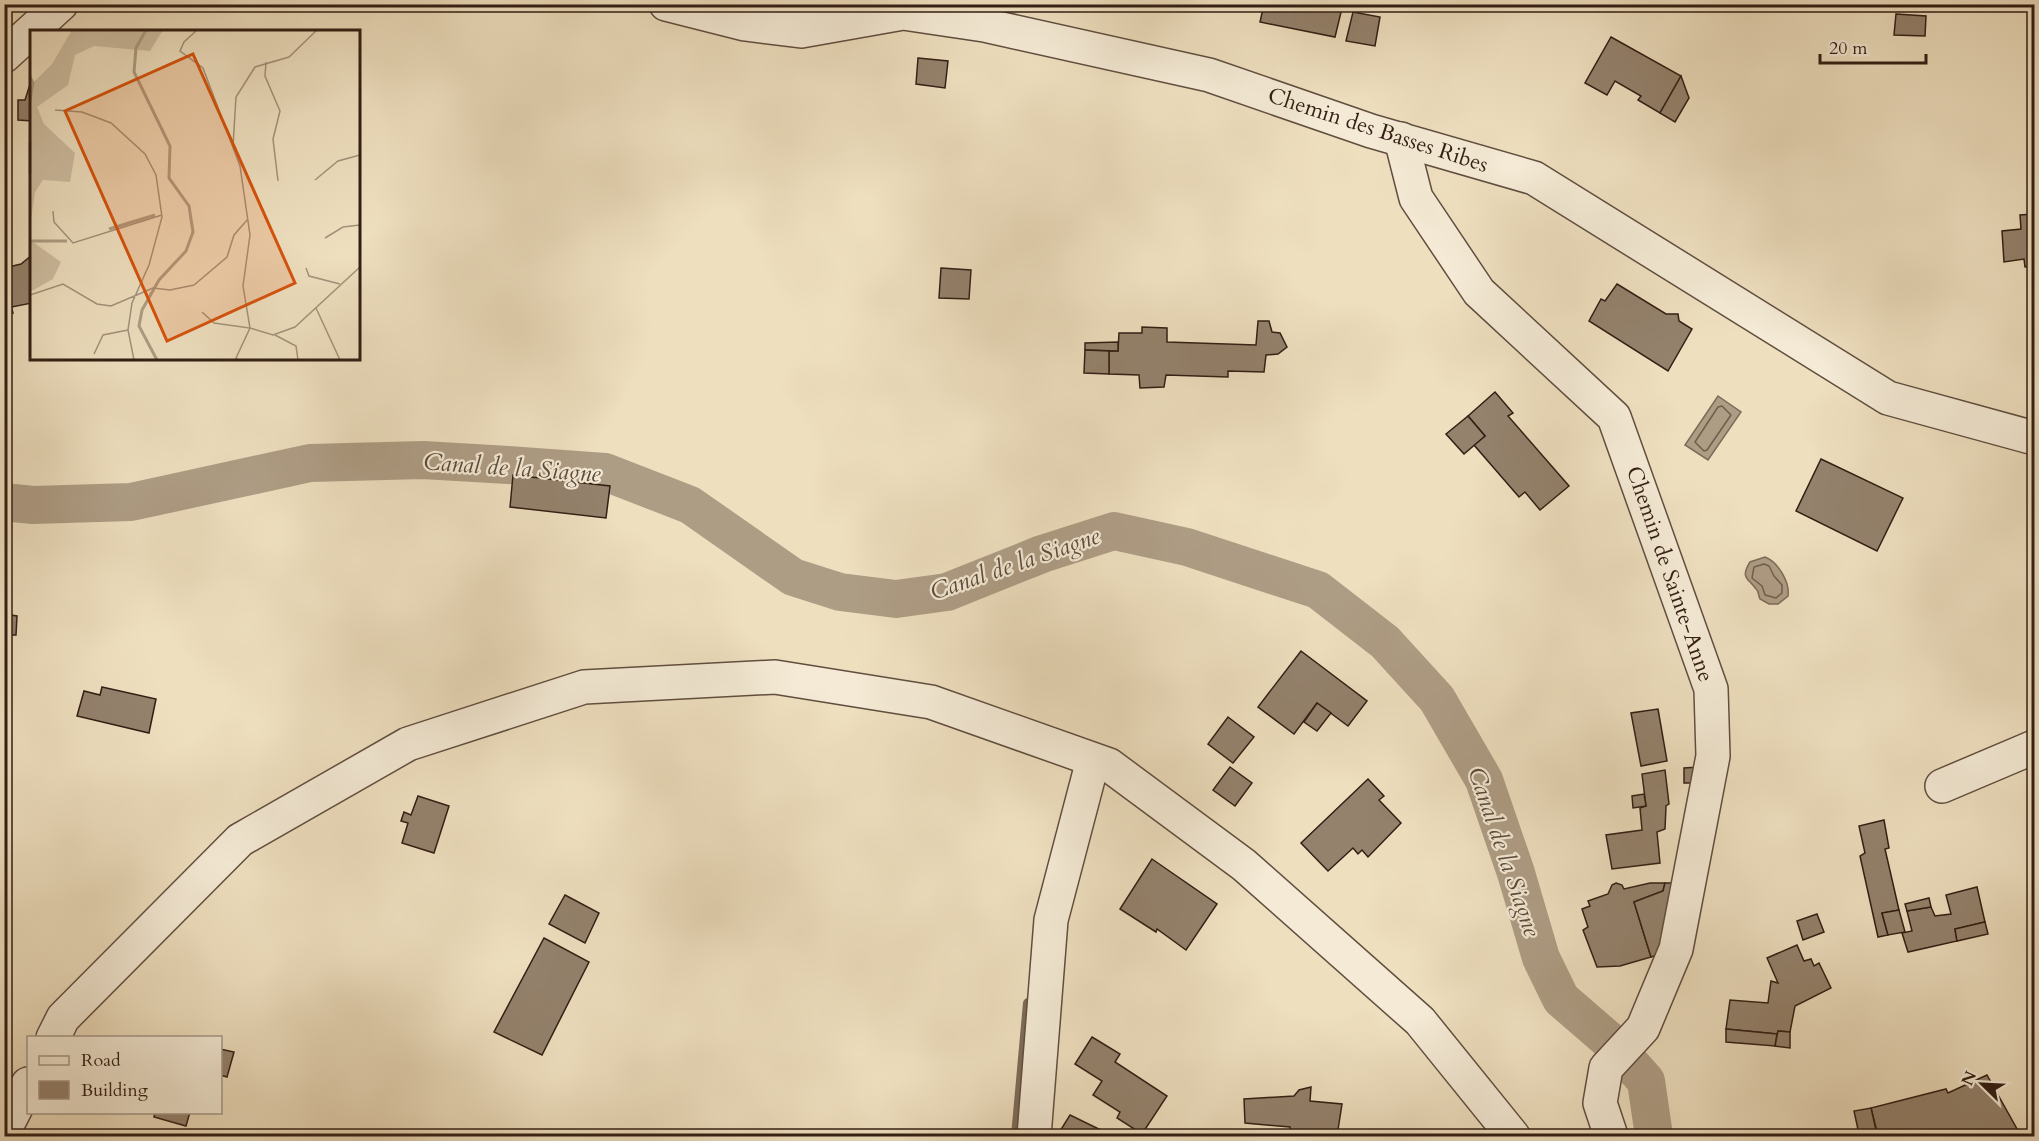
<svg xmlns="http://www.w3.org/2000/svg" width="2039" height="1141" font-family="Cardo,serif">
  <style>
    .water { fill: #ae9d85; stroke: #7c6a58; stroke-width: 1.5 }
    .lines { fill: none; stroke-linecap: round; stroke-linejoin: round }
    .shore { stroke: #705e4c; stroke-width: 1.5 }
    .stream { stroke: #7c6a58; stroke-width: 10 }
    .canal { stroke: #ae9d85; stroke-width: 38 }
    .building { fill: #94826d; stroke: #321e14; stroke-width: 1.5 }
    .minor-casing { stroke: #614e3f; stroke-width: 36 }
    .minor { stroke: #f4ead5; stroke-width: 33 }
    .labels { text-anchor: middle; dominant-baseline: central; stroke-width: 4.5; stroke-linejoin: round; paint-order: stroke }
    .street-label { font-size: 22px; fill: #321e14; stroke: #f4ead5 }
    .water-label { font-size: 24px; font-style: italic; fill: #5d4a3c; stroke: #f4ead5 }
    .inset-river { fill: none; stroke: #ae9d85; stroke-width: 3 }
    .inset-road { fill: none; stroke: #a3927b; stroke-width: 1.5 }
    .view { fill: #d6530d; fill-opacity: 0.15; stroke: #d6530d; stroke-width: 3 }
    .inset-edge { fill: none; stroke: #321e14; stroke-width: 3 }
  </style>
  <rect width="100%" height="100%" fill="#eedfbf"/>
  <filter id="stains"><feTurbulence type="fractalNoise" baseFrequency=".00333" numOctaves="4"/><feColorMatrix values="0 0 0 0 .2 0 0 0 0 .09 0 0 0 0 .02 0 0 0 .5 -.17"/></filter>
  <radialGradient id="worn" r=".72"><stop offset=".6" stop-color="#630" stop-opacity="0"/><stop offset="1" stop-color="#630" stop-opacity=".3"/></radialGradient>
  <!-- water -->
  <g class="water">
    <polygon points="1718,396 1741,412 1708,460 1685,445"/>
    <path d="M1765,557C1778,562 1790,582 1788,596L1778,604H1769L1760,599C1758,595 1759,591 1756,589C1748,578 1740,578 1750,562Z"/>
  </g>
  <g class="lines">
    <!-- shore -->
    <g class="shore">
      <polygon points="1722,406 1731,415 1707,450 1704,451 1695,442 1718,407"/>
      <polygon points="1764,564 1769,566 1774,576 1782,585 1782,593 1776,598 1765,595 1762,586 1752,578 1754,567"/>
    </g>
    <!-- stream -->
    <polyline class="stream" points="1016,1136 1028,1003"/>
    <!-- canal -->
    <polyline class="canal" points="4,502 33,505 131,502 310,463 423,460 508,465 605,472 690,505 793,577 840,592 896,599 947,592 1042,554 1114,531 1187,547 1318,590 1385,642 1437,699 1484,780 1516,873 1541,958 1561,999 1612,1043 1646,1081 1654,1136"/>
  </g>
  <!-- building -->
  <g class="building">
    <polygon points="1264,4 1343,4 1335,37 1260,22"/>
    <polygon points="1353,12 1380,17 1375,46 1346,41"/>
    <polygon points="1896,14 1926,16 1925,36 1894,35"/>
    <polygon points="1611,37 1681,76 1660,113 1638,100 1641,96 1615,81 1607,95 1585,83"/>
    <polygon points="918,58 948,61 945,88 916,84"/>
    <polygon points="1681,76 1689,98 1675,122 1660,113"/>
    <polygon points="32,78 32,121 18,120 18,100 25,100"/>
    <polygon points="2034,214 2034,266 2025,267 2024,259 2004,262 2002,231 2021,229 2020,215"/>
    <polygon points="32,255 32,303 12,307 9,298 4,299 4,268 21,264"/>
    <polygon points="941,268 971,270 969,299 939,298"/>
    <polygon points="1617,284 1666,314 1678,314 1679,321 1692,329 1668,371 1589,321 1601,299 1605,301"/>
    <polygon points="9,298 13,313 4,314 4,299"/>
    <polygon points="1258,321 1269,321 1272,332 1280,333 1287,347 1278,354 1266,355 1264,372 1228,371 1228,377 1166,375 1164,387 1140,388 1139,375 1109,374 1109,351 1118,351 1119,333 1142,333 1142,327 1167,328 1167,342 1256,345"/>
    <polygon points="1118,342 1118,351 1085,350 1085,343"/>
    <polygon points="1085,350 1109,351 1109,374 1084,373"/>
    <polygon points="1495,392 1513,413 1508,416 1569,486 1540,510 1525,492 1519,497 1474,445 1485,436 1468,416"/>
    <polygon points="1468,416 1485,436 1464,454 1446,434"/>
    <polygon points="1821,459 1903,498 1877,551 1796,511"/>
    <polygon points="513,475 610,486 606,518 510,507"/>
    <polygon points="4,614 17,616 16,635 7,635 4,666"/>
    <polygon points="1301,651 1367,701 1348,726 1317,703 1294,734 1258,707"/>
    <polygon points="102,687 156,699 149,733 77,716 84,691 100,695"/>
    <polygon points="1317,703 1331,713 1317,731 1304,722"/>
    <polygon points="1658,709 1667,761 1641,766 1631,713"/>
    <polygon points="1228,717 1254,737 1233,763 1208,744"/>
    <polygon points="1230,767 1252,783 1235,806 1213,790"/>
    <polygon points="1699,767 1698,783 1684,783 1684,768"/>
    <polygon points="1665,770 1669,804 1666,806 1665,829 1657,832 1660,863 1612,869 1606,835 1642,830 1640,808 1646,806 1642,774"/>
    <polygon points="1368,779 1384,796 1379,800 1401,823 1368,857 1362,850 1358,854 1353,848 1328,871 1301,843"/>
    <polygon points="1644,794 1646,806 1633,808 1632,796"/>
    <polygon points="418,796 449,806 434,853 402,843 408,823 401,821 404,812 411,815"/>
    <polygon points="1884,820 1889,848 1885,849 1899,910 1882,913 1888,935 1878,937 1860,856 1865,853 1859,826"/>
    <polygon points="1152,859 1217,904 1186,950 1157,929 1156,932 1120,909"/>
    <polygon points="1616,883 1622,885 1624,889 1650,883 1665,883 1663,891 1634,902 1651,957 1620,966 1597,967 1583,930 1588,927 1582,909 1590,906 1588,901 1608,894 1612,885"/>
    <polygon points="1665,883 1676,883 1666,952 1651,957 1634,902 1663,891"/>
    <polygon points="1977,887 1985,922 1955,929 1957,941 1908,952 1902,933 1912,931 1907,911 1931,907 1935,916 1951,914 1946,895"/>
    <polygon points="565,895 599,913 585,943 549,924"/>
    <polygon points="1929,898 1931,907 1907,911 1905,904"/>
    <polygon points="1899,910 1905,932 1888,935 1882,913"/>
    <polygon points="1817,914 1824,932 1803,940 1797,921"/>
    <polygon points="1985,922 1988,934 1957,941 1955,929"/>
    <polygon points="544,938 589,962 542,1055 494,1032"/>
    <polygon points="1797,945 1804,961 1811,959 1814,966 1819,963 1831,988 1795,1006 1790,1032 1778,1031 1777,1034 1726,1029 1730,1000 1768,1003 1771,981 1778,983 1767,958"/>
    <polygon points="1726,1029 1777,1034 1775,1046 1726,1042"/>
    <polygon points="1778,1031 1790,1032 1790,1048 1775,1046"/>
    <polygon points="1092,1037 1120,1054 1115,1062 1167,1096 1142,1134 1117,1118 1120,1112 1093,1095 1102,1081 1075,1064"/>
    <polygon points="220,1049 234,1052 227,1077 220,1075"/>
    <polygon points="1987,1075 2017,1129 2002,1136 1878,1136 1871,1108 1946,1089 1948,1093"/>
    <polygon points="1311,1087 1310,1101 1342,1104 1337,1136 1291,1136 1290,1127 1245,1123 1244,1099 1294,1096 1299,1090"/>
    <polygon points="1871,1108 1876,1130 1859,1134 1854,1111"/>
    <polygon points="155,1112 190,1112 186,1126 154,1117"/>
    <polygon points="1070,1115 1113,1136 1057,1136"/>
  </g>
  <g class="lines">
    <defs>
      <g id="minor">
        <polyline points="666,4 745,24 801,31 903,13 984,25 1209,75 1371,131 1534,178 1888,398 2034,438"/>
        <polyline points="799,4 849,20"/>
        <polyline points="4,56 61,4"/>
        <polyline points="1401,139 1416,198 1479,292 1614,417 1711,689 1713,756 1676,949 1643,1028 1606,1068 1600,1103 1611,1136"/>
        <polyline points="1942,786 2034,747"/>
        <polyline points="53,1038 63,1018 240,840 408,744 584,687 775,677 931,702 1109,765 1244,865 1420,1021 1513,1136"/>
        <polyline points="4,1131 28,1084"/>
        <polyline points="1034,1136 1051,920 1093,760"/>
      </g>
    </defs>
    <!-- minor casing -->
    <use href="#minor" class="minor-casing"/>
    <!-- minor -->
    <use href="#minor" class="minor"/>
  </g>
  <g class="labels">
    <!-- street labels -->
    <g class="street-label">
      <text transform="translate(1378 130) rotate(18)">Chemin des Basses Ribes</text>
      <text transform="translate(1670 574) rotate(71)">Chemin de Sainte-Anne</text>
    </g>
    <!-- water labels -->
    <g class="water-label">
      <text transform="translate(512 468) rotate(4)">Canal de la Siagne</text>
      <text transform="translate(1015 564) rotate(-19)">Canal de la Siagne</text>
      <text transform="translate(1504 852) rotate(71)">Canal de la Siagne</text>
    </g>
  </g>
  <!-- overview -->
  <g transform="translate(30 30)">
    <rect width="330" height="330" fill="#eedfbf"/>
    <path d="M42,0H133L120,21L64,16L45,25L38,55L7,77L14,94L45,123L40,152L13,150L5,162L0,197V56L22,34ZM0,210L31,232L23,249L0,262Z" fill="#cebea2"/>
    <path class="inset-river" d="M116,0L106,18L104,42L140,116L139,148L159,176L163,202L156,221L129,250L112,280L109,296L127,330M0,47L3,53L0,70M0,112V144M79,199L125,185M0,211H37"/>
    <path class="inset-road" d="M167,0L154,12L150,21L173,38L210,136L220,205L213,256L220,298L243,305L265,297L330,237M236,32L235,46L250,81L243,109L248,151M25,80L52,82L81,93L115,124L126,145L132,187L119,235L102,273L98,300L104,330M203,116L206,67L225,37L259,27L287,0M285,150L308,131L330,125M23,181L24,192L43,213L132,185M295,208L313,197L330,195M276,238L279,246L310,254M0,265L33,254L67,274L81,276L123,258L140,260L164,255L197,227L204,205L218,189M286,278L310,330M172,282L184,293L220,298L206,328L209,330M245,305L266,316L268,330M64,324L73,305L98,300"/>
    <path class="view" d="M163,24L265,253L137,311L35,81Z"/>
    <rect width="330" height="330" class="inset-edge"/>
  </g>
  <!-- margin -->
  <rect width="2039" height="1141" fill="none" stroke="#eedfbf" stroke-width="24"/>
  <rect x="6" y="6" width="2027" height="1129" fill="none" stroke="#321e14" stroke-width="3"/>
  <rect x="12" y="12" width="2015" height="1117" fill="none" stroke="#321e14" stroke-width="1.5"/>
  <!-- legend -->
  <rect x="27" y="1036" width="195" height="78" fill="#f4ead5" stroke="#a69888" stroke-width="1.5"/>
  <rect x="39" y="1056" width="30" height="9" fill="#f4ead5" stroke="#a69888" stroke-width="1.5"/>
  <text x="81" y="1066" font-size="18" fill="#321e14">Road</text>
  <rect x="39" y="1081" width="30" height="18" fill="#94826d" stroke="#a69888" stroke-width="1.5"/>
  <text x="81" y="1096" font-size="18" fill="#321e14">Building</text>
  <!-- north arrow -->
  <g transform="translate(1982 1084) rotate(294)" stroke="#f4ead5" stroke-width="4.5" paint-order="stroke">
  <path d="M0-4.5L10 22L0 15L-10 22Z" fill="#321e14"/>
  <text y="-9" font-size="16" font-weight="bold" text-anchor="middle" fill="#321e14">N</text>
  </g>
  <!-- scale -->
  <path d="M1820 54v9h106v-9" fill="none" stroke="#321e14" stroke-width="3"/>
  <text x="1829" y="54" font-size="18" fill="#321e14" stroke="#f4ead5" stroke-width="4.5" paint-order="stroke">20 m</text>
  <rect width="100%" height="100%" filter="url(#stains)"/>
  <rect width="100%" height="100%" fill="url(#worn)"/>
</svg>
